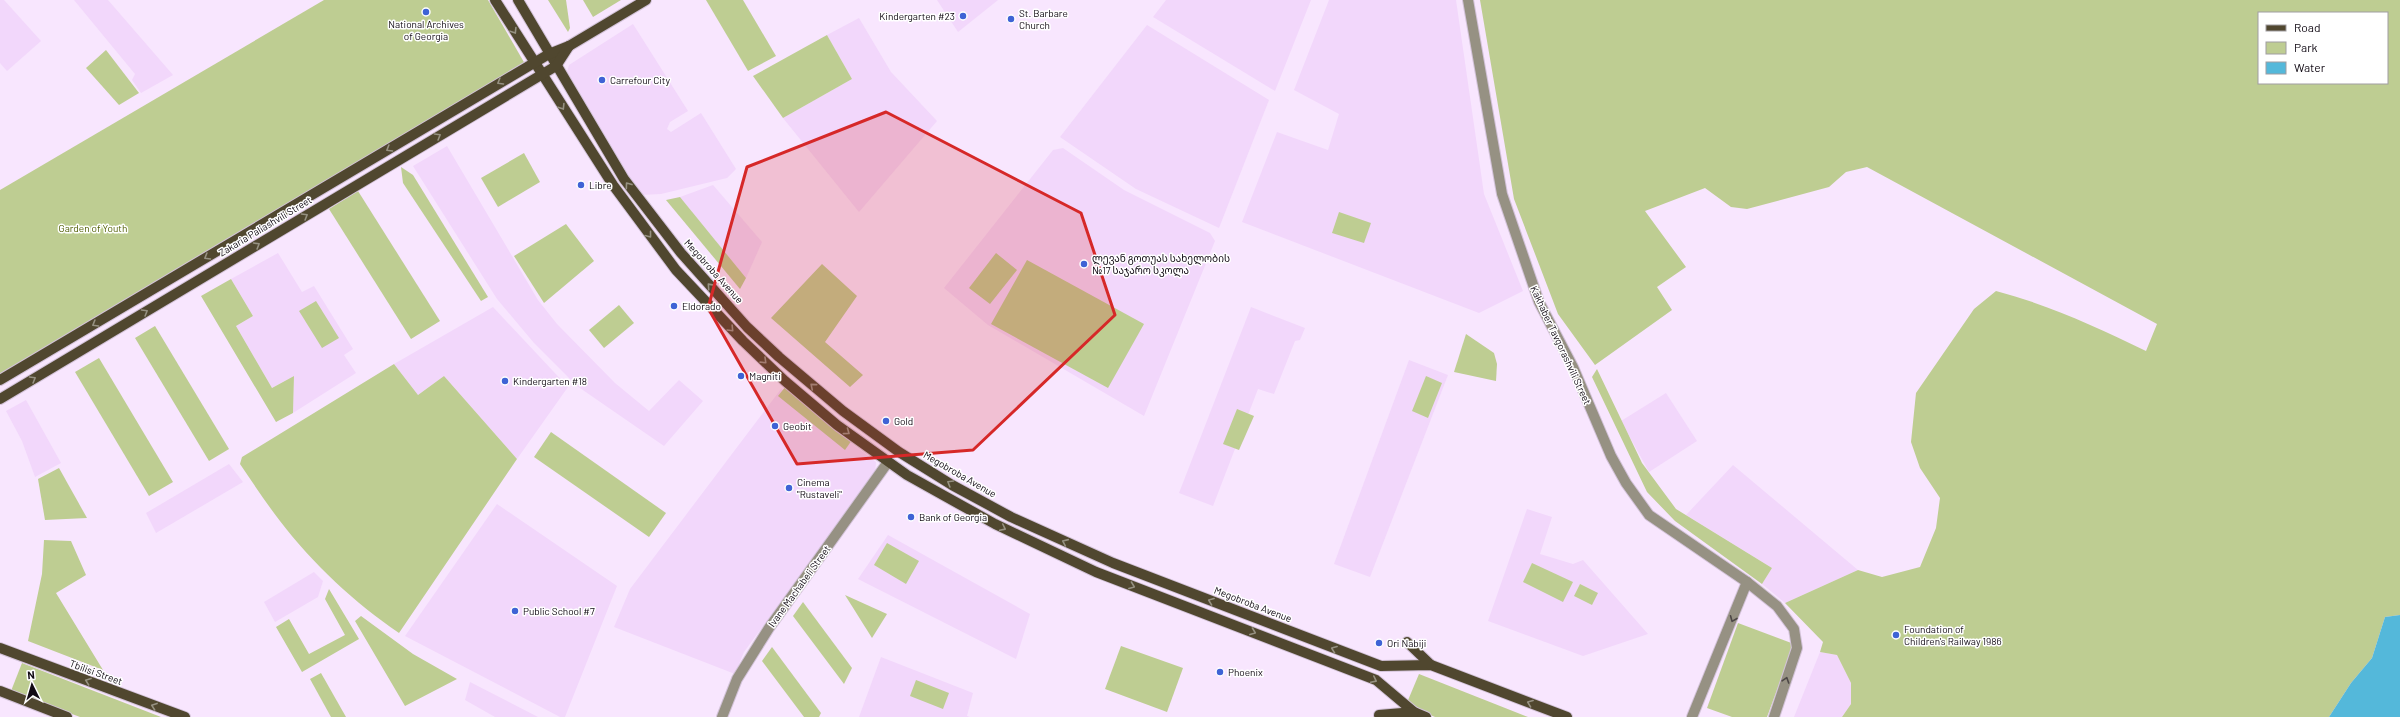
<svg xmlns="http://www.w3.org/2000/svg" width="2400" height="717" font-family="Barlow,'Noto Sans Georgian',sans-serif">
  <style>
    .built { fill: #f2d7fb }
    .green { fill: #becd92; fill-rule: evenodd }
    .water { fill: #54b8da }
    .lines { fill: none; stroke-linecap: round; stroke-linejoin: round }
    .minor-casing { stroke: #d3c3d9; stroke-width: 12 }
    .major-casing { stroke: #d3c3d9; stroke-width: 12 }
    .minor { stroke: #969183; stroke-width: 10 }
    .major { stroke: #50472f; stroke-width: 10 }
    .oneway { stroke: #969182 }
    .oneway2 { stroke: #4d4746 }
    .marked { fill: #d62828; fill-opacity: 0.2; stroke: #d62828; stroke-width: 3; stroke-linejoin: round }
    .poi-dot { fill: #3e63d5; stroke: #fff; stroke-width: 1.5 }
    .labels { text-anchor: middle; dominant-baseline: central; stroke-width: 3; stroke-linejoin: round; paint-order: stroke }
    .poi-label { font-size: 10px; fill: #110a14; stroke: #fff; text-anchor: start }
    .street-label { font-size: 10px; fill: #110a14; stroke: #fff }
    .park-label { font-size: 10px; fill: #4e5c00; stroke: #fff }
  </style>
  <rect width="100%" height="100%" fill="#f8e6fe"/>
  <!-- built -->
  <g class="built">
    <polygon points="0,0 4,0 41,41 7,71 0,63"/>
    <polygon points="74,0 108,0 173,75 141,93 132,80 135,74"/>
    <polygon points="937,0 998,0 958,32"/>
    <polygon points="1166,0 1311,0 1275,91 1153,17"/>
    <polygon points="1329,0 1456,0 1484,194 1523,291 1479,313 1242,222 1277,132 1328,150 1339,114 1294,90"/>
    <polygon points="859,18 891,72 937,121 859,212 783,118 852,79 827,35"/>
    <polygon points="633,24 688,111 670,122 667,129 671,132 701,113 736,169 727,178 661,194 641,195 615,157 566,75 569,65"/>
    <polygon points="1147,25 1269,100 1219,228 1136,189 1060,137"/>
    <polygon points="447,146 538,300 557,324 615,383 649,411 679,380 703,401 664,446 577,386 534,343 497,299 413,166"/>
    <polygon points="1063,148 1124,190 1210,233 1215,241 1144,416 988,325 944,288 1053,150"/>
    <polygon points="713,185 762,242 746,278 680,197"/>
    <polygon points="278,253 302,292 314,286 353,349 344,355 356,373 293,413 294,376 272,388 236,326 253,316 231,279"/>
    <polygon points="493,307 568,387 517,459 444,376 418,395 394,364"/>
    <polygon points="1251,307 1305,328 1300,340 1295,341 1274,394 1258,389 1213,506 1179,493"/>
    <polygon points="1409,360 1448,375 1370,577 1334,564"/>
    <polygon points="781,389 876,462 875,474 744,652 735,674 614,627 630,589"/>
    <polygon points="1666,393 1697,441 1649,472 1621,421"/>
    <polygon points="26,400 61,463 35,477 22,441 6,411"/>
    <polygon points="229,464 243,482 156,533 146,513"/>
    <polygon points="1733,465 1858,570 1785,603 1762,584 1772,568 1686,515"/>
    <polygon points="497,504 617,586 565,717 560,717 405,636"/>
    <polygon points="1527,509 1552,517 1540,554 1573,564 1583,560 1648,634 1583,656 1488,621"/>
    <polygon points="888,535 1030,614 1016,659 858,579"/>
    <polygon points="314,572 323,581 318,597 275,622 264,602"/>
    <polygon points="1820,652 1837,655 1851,683 1851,704 1842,717 1794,717"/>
    <polygon points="881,657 973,693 967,716 970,717 859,717"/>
    <polygon points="470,682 538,717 495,717 465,700"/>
  </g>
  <!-- green -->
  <g class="green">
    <polygon points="324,0 488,0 525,64 0,376 0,190"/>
    <polygon points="548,0 566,0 570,28 568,32"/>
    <polygon points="583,0 621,0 593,17"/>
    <polygon points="706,0 743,0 776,56 748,71"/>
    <path d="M1480,0H2400V615L2385,617L2372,658L2351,683L2329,717H1842L1851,704V683L1837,655L1820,652L1823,642L1785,603L1858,570L1882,577L1920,567L1936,528L1940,498L1920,468L1911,442L1916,393L1974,309L1996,291C2049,305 2097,327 2146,351L2157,324L1867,167L1846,172L1829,187L1747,209L1731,207L1705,188L1645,211L1686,267L1657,287L1672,310L1595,365L1558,314L1514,199ZM2259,13H2387V83H2259Z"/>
    <polygon points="827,35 852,79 783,118 753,76"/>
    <polygon points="106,50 139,93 119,105 86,68"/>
    <polygon points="524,153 540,182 498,207 481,178"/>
    <polygon points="401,167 413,175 488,297 481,301 403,183"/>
    <polygon points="358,191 440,321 411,339 329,209"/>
    <polygon points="680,197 746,278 740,289 666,200"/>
    <polygon points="1339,212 1371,223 1364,243 1332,233"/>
    <polygon points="566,224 594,261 544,303 514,256"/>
    <polygon points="996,253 1017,270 990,304 969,288"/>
    <polygon points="1027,260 1144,324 1108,388 991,324"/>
    <polygon points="822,264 857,296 825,342 863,375 850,387 771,318"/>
    <polygon points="231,279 253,316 236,326 272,388 294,376 293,413 276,422 201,296"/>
    <polygon points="316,301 339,338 322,348 299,311"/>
    <polygon points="619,305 634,323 604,348 589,330"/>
    <polygon points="155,326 229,449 209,461 135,338"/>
    <polygon points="1466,334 1494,353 1497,364 1496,381 1454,372"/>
    <polygon points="99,358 173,482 149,496 75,372"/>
    <path d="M394,364L418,395L444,376L517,459L399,633C355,603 313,564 280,521C266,503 253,483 240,464L242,457Z"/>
    <polygon points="1597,369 1642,463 1676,509 1772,568 1762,584 1675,521 1647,492 1592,377"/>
    <polygon points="1426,376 1442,383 1428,418 1412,411"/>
    <polygon points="786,386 852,440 845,450 778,396"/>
    <polygon points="1237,409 1254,416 1239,450 1223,444"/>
    <polygon points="551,432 666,513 649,537 534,457"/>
    <polygon points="59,468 87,518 45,520 38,479"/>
    <polygon points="44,540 71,541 86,575 56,593 103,670 28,641 42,574"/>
    <polygon points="887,543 919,561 906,584 874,565"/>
    <polygon points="1532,563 1573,582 1563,602 1523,582"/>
    <polygon points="1580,584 1598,593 1592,605 1574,596"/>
    <polygon points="329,589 359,639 302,672 276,627 289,619 309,654 345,635 325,599"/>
    <polygon points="845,595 887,614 872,638"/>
    <polygon points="803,602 852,668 844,684 793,616"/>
    <polygon points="361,616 413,654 457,679 405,706 355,621"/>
    <polygon points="1738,623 1794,644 1767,717 1732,717 1707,708"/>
    <polygon points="1121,646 1183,668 1167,712 1105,689"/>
    <polygon points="772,647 821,713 819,717 804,717 762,661"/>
    <polygon points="22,663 161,717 80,717 11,691"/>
    <polygon points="321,673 346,717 331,717 310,679"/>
    <polygon points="1419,674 1528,717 1435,717 1406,705"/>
    <polygon points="916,680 949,693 943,709 910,696"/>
  </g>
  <!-- water -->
  <polygon class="water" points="2400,615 2400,717 2329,717 2351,683 2372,658 2385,617"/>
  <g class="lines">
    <defs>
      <g id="minor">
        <polyline points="1468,0 1502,194 1539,302 1573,367 1611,456 1626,483 1649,515 1747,582 1777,606 1794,629 1797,648 1774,717"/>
        <polyline points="722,717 737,679 769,628 888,462"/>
        <polyline points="1692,717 1747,582"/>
      </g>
      <g id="major">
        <polyline points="495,0 613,185 676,270 743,341 785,381 837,425 907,475 995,524 1096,572 1376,680 1414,712 1426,717"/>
        <polyline points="518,0 624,179 681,253 747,327 779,357 843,411 899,452 952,485 1011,517 1113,563 1381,666 1431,665 1567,717"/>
        <polyline points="0,380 549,54 569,46 646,0"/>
        <polyline points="0,399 556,66 569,46"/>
        <polyline points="1407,642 1431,665"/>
        <polyline points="0,648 185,717"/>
        <polyline points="0,691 67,717"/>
        <polyline points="1379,715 1414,712"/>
      </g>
    </defs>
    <!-- minor casing -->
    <use href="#minor" class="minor-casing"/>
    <!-- major casing -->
    <use href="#major" class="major-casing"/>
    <!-- minor -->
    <use href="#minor" class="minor"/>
    <!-- major -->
    <use href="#major" class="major"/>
  </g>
  <!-- one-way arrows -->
  <defs><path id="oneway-chevron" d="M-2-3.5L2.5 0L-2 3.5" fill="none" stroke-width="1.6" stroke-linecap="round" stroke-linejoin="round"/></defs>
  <g class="oneway">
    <use href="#oneway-chevron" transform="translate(514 31) rotate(58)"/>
    <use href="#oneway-chevron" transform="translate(500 82) rotate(149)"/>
    <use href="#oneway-chevron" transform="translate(562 107) rotate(58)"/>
    <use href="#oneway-chevron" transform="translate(438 136) rotate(-31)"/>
    <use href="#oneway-chevron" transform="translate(389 149) rotate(149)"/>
    <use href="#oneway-chevron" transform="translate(628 185) rotate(-126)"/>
    <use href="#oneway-chevron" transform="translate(305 216) rotate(-31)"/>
    <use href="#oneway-chevron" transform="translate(649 235) rotate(52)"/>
    <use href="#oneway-chevron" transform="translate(257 245) rotate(-31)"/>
    <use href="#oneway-chevron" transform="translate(207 257) rotate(149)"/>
    <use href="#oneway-chevron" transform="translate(710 286) rotate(-132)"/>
    <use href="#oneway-chevron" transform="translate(145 312) rotate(-31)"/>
    <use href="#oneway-chevron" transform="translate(95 324) rotate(149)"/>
    <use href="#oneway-chevron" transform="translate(731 329) rotate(46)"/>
    <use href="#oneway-chevron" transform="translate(764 361) rotate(44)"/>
    <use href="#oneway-chevron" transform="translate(33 379) rotate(-31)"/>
    <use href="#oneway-chevron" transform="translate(813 386) rotate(-140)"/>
    <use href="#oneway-chevron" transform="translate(847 432) rotate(36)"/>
    <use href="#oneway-chevron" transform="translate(950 483) rotate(-149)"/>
    <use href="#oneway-chevron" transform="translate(1003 528) rotate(26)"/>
    <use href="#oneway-chevron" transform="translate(1065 542) rotate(-156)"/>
    <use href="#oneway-chevron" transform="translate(1132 586) rotate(21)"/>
    <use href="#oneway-chevron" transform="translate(1211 601) rotate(-159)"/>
    <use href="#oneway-chevron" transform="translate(1253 632) rotate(21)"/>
    <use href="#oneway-chevron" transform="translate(1334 649) rotate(-159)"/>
    <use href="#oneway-chevron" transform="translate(1374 680) rotate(27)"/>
    <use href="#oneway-chevron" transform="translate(88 681) rotate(-160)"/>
    <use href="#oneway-chevron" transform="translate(1530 703) rotate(-159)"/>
    <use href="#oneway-chevron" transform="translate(154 706) rotate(-160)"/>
  </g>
  <g class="oneway2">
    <use href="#oneway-chevron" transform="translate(1733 619) rotate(112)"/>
    <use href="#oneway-chevron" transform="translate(1786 680) rotate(-72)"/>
  </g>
  <!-- marked area -->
  <path class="marked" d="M886,112L1081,213L1115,315L973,450L797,464L708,308L747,167Z"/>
  <!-- markers -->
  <g class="poi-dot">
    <circle cx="426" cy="12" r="4"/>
    <circle cx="963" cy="16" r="4"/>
    <circle cx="1011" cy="19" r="4"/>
    <circle cx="602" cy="80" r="4"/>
    <circle cx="581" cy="185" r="4"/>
    <circle cx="1084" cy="264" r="4"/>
    <circle cx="674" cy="306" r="4"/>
    <circle cx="741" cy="376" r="4"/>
    <circle cx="505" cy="381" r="4"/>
    <circle cx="886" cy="421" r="4"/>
    <circle cx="775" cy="426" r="4"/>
    <circle cx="789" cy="488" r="4"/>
    <circle cx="911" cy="517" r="4"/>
    <circle cx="515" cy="611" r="4"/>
    <circle cx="1896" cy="635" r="4"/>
    <circle cx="1379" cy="643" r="4"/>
    <circle cx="1220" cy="672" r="4"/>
  </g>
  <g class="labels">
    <!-- poi labels -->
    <g class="poi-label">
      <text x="1019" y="13">St. Barbare<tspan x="1019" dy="12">Church</tspan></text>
      <text x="955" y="16" text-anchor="end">Kindergarten #23</text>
      <text x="426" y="24" text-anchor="middle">National Archives<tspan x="426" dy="12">of Georgia</tspan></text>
      <text x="610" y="80">Carrefour City</text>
      <text x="589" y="185">Libre</text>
      <text x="1092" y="258">ლევან გოთუას სახელობის<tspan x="1092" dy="12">№17 საჯარო სკოლა</tspan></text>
      <text x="682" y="306">Eldorado</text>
      <text x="749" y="376">Magniti</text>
      <text x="513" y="381">Kindergarten #18</text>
      <text x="894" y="421">Gold</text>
      <text x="783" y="426">Geobit</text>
      <text x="797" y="482">Cinema<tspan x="797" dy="12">"Rustaveli"</tspan></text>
      <text x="919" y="517">Bank of Georgia</text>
      <text x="523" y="611">Public School #7</text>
      <text x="1904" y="629">Foundation of<tspan x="1904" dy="12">Children's Railway 1986</tspan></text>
      <text x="1387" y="643">Ori Nabiji</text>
      <text x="1228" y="672">Phoenix</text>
    </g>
    <!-- street labels -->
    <g class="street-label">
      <text transform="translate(265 226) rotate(-31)">Zakaria Paliashvili Street</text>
      <text transform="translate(714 271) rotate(48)">Megobroba Avenue</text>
      <text transform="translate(1561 345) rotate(65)">Kakhaber Tavgorashvili Street</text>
      <text transform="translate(960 474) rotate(30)">Megobroba Avenue</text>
      <text transform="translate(799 586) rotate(-54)">Ivane Machabeli Street</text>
      <text transform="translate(1253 604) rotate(21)">Megobroba Avenue</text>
      <text transform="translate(96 672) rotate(20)">Tbilisi Street</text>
    </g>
    <!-- park labels -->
    <g class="park-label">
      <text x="93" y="228">Garden of Youth</text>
    </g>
  </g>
  <!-- legend -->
  <rect x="2258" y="12" width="130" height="72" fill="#ffffff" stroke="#a09da1"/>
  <rect x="2266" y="25" width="20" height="6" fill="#50472f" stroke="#a09da1"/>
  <text x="2294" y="32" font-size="12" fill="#110a14">Road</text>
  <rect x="2266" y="42" width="20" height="12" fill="#becd92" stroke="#a09da1"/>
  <text x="2294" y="52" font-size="12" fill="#110a14">Park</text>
  <rect x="2266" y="62" width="20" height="12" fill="#54b8da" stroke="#a09da1"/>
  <text x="2294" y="72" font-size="12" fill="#110a14">Water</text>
  <!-- north arrow -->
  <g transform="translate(32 685) rotate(355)" stroke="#ffffff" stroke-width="3" paint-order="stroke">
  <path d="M0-3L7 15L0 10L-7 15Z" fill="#110a14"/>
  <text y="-6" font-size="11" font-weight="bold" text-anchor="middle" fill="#110a14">N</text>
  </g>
</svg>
